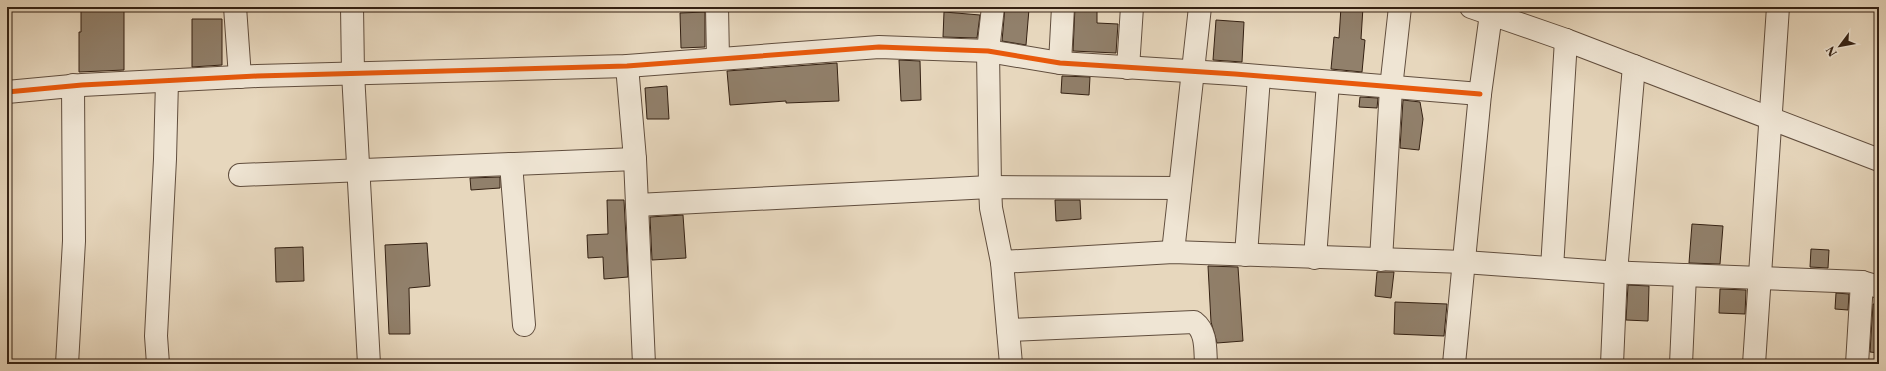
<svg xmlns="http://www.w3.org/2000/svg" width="1886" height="371" font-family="'Libre Caslon Text',serif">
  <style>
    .building { fill: #91806b; stroke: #342113 }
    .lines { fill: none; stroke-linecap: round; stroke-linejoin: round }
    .minor-casing { stroke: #614e3e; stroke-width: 24 }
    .minor { stroke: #efe5d4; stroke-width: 22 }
    .cycleway-casing { stroke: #efe5d4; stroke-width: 8 }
    .cycleway { stroke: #e8590c; stroke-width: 5 }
  </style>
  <rect width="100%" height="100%" fill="#e7d7bd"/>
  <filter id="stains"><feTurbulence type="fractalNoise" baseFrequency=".005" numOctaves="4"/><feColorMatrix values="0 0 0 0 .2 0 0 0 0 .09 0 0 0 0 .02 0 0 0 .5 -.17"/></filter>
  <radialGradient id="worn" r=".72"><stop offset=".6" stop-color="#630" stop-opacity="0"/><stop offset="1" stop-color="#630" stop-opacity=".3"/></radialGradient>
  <!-- building -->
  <g class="building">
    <polygon points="81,7 124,7 124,70 79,72 79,32 81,32"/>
    <polygon points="1005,7 1029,9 1026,45 1002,41"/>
    <polygon points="1075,7 1097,7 1097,23 1118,24 1116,53 1073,51"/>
    <polygon points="1341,7 1363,7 1361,39 1365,40 1362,72 1331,69 1334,37 1339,38"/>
    <polygon points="705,12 705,47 681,48 680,13"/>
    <polygon points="944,12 980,15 977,38 943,37"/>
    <polygon points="192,19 222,19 222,65 192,67"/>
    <polygon points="1216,20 1244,22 1242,62 1213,60"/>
    <polygon points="899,60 920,61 921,100 901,101"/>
    <polygon points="837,63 839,101 786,103 786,101 730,105 727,71"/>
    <polygon points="1062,76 1090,77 1089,95 1061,93"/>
    <polygon points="667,86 669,119 647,119 645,88"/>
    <polygon points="1360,97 1378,98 1377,108 1359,107"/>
    <polygon points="1403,100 1420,102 1423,119 1419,150 1400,148"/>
    <polygon points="500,177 500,188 471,190 470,178"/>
    <polygon points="607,200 624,200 628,277 604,279 603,257 588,258 587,235 608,234"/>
    <polygon points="1055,200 1080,200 1081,219 1056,221"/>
    <polygon points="683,215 686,258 652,260 650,217"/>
    <polygon points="1692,224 1723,226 1720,264 1689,263"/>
    <polygon points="427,243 430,286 409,288 410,334 389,334 385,245"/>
    <polygon points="303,247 304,281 276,282 275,248"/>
    <polygon points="1811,249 1829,250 1828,268 1810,267"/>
    <polygon points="1208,266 1238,267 1243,341 1217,343 1211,322"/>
    <polygon points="1377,272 1394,272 1391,298 1375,296"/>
    <polygon points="1628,285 1649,286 1648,321 1626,320"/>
    <polygon points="1720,289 1746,290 1745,314 1719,313"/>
    <polygon points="1836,293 1849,294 1848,310 1835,309"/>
    <polygon points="1395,302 1447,304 1444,336 1394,334"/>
    <polygon points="1873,304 1879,305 1879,353 1870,352"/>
  </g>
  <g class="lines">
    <defs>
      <g id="minor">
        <polyline points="235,7 240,77"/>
        <polyline points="352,7 353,73 369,364"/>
        <polyline points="717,7 718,59"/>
        <polyline points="993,7 988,51 990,187 991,208 1002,262 1011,364"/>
        <polyline points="1471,7 1566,40 1879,160"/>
        <polyline points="1060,63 1063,7"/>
        <polyline points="627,66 635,159 644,364"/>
        <polyline points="1128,68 1132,7"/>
        <polyline points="7,92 82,85 257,76 627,66 879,47 988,51 1060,63 1235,74 1480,94"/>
        <polyline points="511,164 524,325"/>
        <polyline points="240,175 635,159"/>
        <polyline points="637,205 990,187 1180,188"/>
        <polyline points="1173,252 1200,7"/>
        <polyline points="1246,255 1259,77"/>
        <polyline points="1315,258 1328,82"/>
        <polyline points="1381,260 1391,88 1400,7"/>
        <polyline points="1002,262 1173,252 1464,262 1606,272 1862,282 1879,287"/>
        <polyline points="1552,268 1566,40"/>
        <path d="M1008,330L1194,322C1207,332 1205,349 1206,364"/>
        <polyline points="67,364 74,241 73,85"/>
        <polyline points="158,364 156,336 165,159 167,81"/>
        <polyline points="1454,364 1480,94 1491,14"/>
        <polyline points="1612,364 1616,272 1634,66"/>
        <polyline points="1681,364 1685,275"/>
        <polyline points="1754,364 1778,7"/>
        <polyline points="1857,364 1862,282"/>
      </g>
    </defs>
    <!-- minor casing -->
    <use href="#minor" class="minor-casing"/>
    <!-- minor -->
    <use href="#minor" class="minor"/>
    <defs>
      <polyline id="cycleway" points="7,92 82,85 257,76 627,66 879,47 988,51 1060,63 1235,74 1480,94"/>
    </defs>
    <!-- cycleway casing -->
    <use href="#cycleway" class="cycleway-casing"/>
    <!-- cycleway -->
    <use href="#cycleway" class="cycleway"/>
  </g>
  <!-- margin -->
  <rect width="1886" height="371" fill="none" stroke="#e7d7bd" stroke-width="24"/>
  <rect x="8" y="8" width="1870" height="355" fill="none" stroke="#342113" stroke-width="2"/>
  <rect x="12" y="12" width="1862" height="347" fill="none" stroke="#342113"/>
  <!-- north arrow -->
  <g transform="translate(1840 46) rotate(238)" stroke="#efe5d4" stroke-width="3" paint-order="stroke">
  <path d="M0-3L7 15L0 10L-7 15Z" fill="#342113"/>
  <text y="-6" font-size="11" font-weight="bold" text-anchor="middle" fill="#342113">N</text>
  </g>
  <rect width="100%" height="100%" filter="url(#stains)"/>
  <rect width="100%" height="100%" fill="url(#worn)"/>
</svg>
